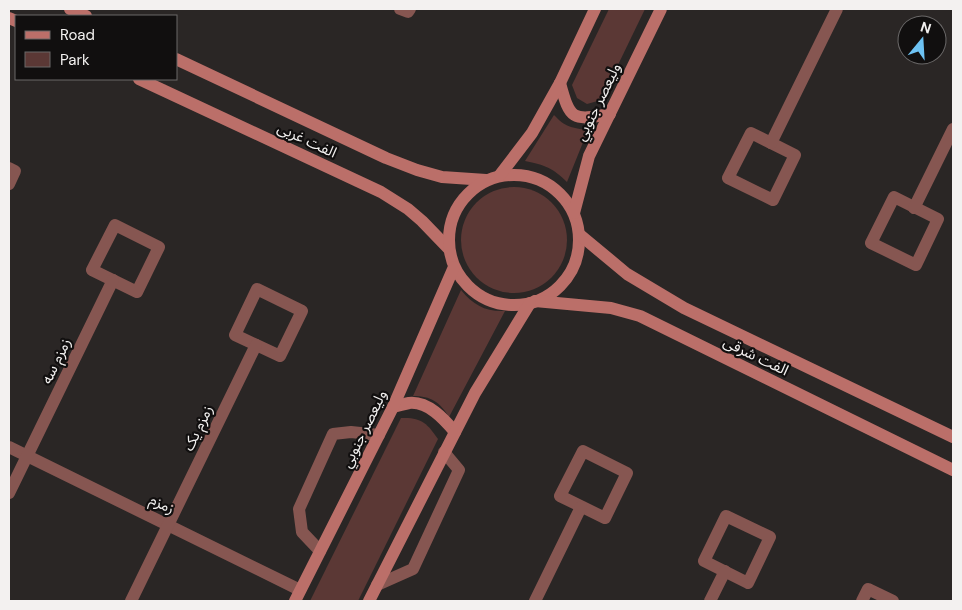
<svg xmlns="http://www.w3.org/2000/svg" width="962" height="610" font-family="'DM Sans','Noto Sans Arabic',sans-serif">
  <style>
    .green { fill: #5b3835 }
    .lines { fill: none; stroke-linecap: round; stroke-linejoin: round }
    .lane { stroke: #865651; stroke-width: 12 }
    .street { stroke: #865651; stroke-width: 12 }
    .secondary { stroke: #bb6f69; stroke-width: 12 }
    .labels { text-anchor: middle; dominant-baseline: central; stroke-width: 4.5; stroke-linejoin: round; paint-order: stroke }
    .street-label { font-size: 15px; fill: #f3f1f0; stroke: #110f0f }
  </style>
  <rect width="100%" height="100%" fill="#2a2625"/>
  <!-- green -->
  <g class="green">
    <polygon points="609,9 645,9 601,100 587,104 577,98 572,85"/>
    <path d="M554,115C565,127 572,128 588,130L567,182C553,168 545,165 525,161Z"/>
    <circle cx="514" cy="240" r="53"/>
    <path d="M461,290C473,305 486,312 505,311L449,417C440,402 431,396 413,396Z"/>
    <path d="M401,418C421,417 427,423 438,439L358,601H310Z"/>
  </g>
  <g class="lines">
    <!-- lane -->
    <g class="lane">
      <polyline points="320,551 302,532 299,509 333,434 351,432 379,435"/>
      <polyline points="377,585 413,569 459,470 444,452"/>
    </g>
    <!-- street -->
    <g class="street">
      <polyline points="400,9 408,12 410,9"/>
      <polygon points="751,133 795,155 773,200 728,178"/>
      <polyline points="771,143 837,9"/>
      <polyline points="9,168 15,171 9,184"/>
      <polygon points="894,197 938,219 916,265 871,243"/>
      <polyline points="914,208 953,129"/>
      <polygon points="115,225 159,247 137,292 92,270"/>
      <polygon points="257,289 302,311 280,356 235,335"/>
      <polyline points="9,447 300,590"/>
      <polygon points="583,451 627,473 605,518 560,496"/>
      <polyline points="9,493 113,280"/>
      <polygon points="726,516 770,537 748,583 704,561"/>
      <polyline points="131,601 256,345"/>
      <polyline points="535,601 581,507"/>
      <polyline points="710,601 725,571"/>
      <polyline points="862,601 868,589 893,601"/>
    </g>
    <!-- secondary -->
    <g class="secondary">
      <polyline points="70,9 86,16"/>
      <polyline points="9,18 16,21"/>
      <polyline points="176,59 386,158 417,170 442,177 486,180"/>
      <polyline points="139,79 381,192 408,209 422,221 449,249"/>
      <path d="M560,83C570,120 572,121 610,114"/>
      <circle cx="514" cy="240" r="65"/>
      <polyline points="500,175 532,133 560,83 595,9"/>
      <polyline points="574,213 589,156 661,9"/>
      <polyline points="579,234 627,274 684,308 953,437"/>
      <polyline points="535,301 611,308 640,316 953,470"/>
      <path d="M393,407C398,406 404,404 409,403C428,401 444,419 455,432"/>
      <polyline points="295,601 393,407 454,267"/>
      <polyline points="369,601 475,393 530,303"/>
    </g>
  </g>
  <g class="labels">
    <!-- street labels -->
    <g class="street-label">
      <text transform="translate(598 102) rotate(-64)">وليعصر جنوبي</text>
      <text transform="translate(307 140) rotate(25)">الفت غربی</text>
      <text transform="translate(756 356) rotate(26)">الفت شرقی</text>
      <text transform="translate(56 361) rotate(-64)">زمزم سه</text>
      <text transform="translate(198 428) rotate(-64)">زمزم یک</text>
      <text transform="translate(364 429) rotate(-64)">وليعصر جنوبي</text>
      <text transform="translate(162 504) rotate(26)">زمزم</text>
    </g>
  </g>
  <!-- border -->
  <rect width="962" height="610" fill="none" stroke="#f3f1f0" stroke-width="20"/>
  <!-- legend -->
  <rect x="15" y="15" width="162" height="65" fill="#110f0f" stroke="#6b6969"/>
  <rect x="25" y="31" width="25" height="8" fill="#bb6f69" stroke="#6b6969"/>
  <text x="60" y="40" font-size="15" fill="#f3f1f0">Road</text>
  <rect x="25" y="52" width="25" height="15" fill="#5b3835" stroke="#6b6969"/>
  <text x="60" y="65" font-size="15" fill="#f3f1f0">Park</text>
  <!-- north arrow -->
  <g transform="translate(922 40) rotate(18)"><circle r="24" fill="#110f0f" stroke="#6b6969"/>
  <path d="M0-4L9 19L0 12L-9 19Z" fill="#6dc2f3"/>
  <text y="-8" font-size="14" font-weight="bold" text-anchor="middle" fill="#f3f1f0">N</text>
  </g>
</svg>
